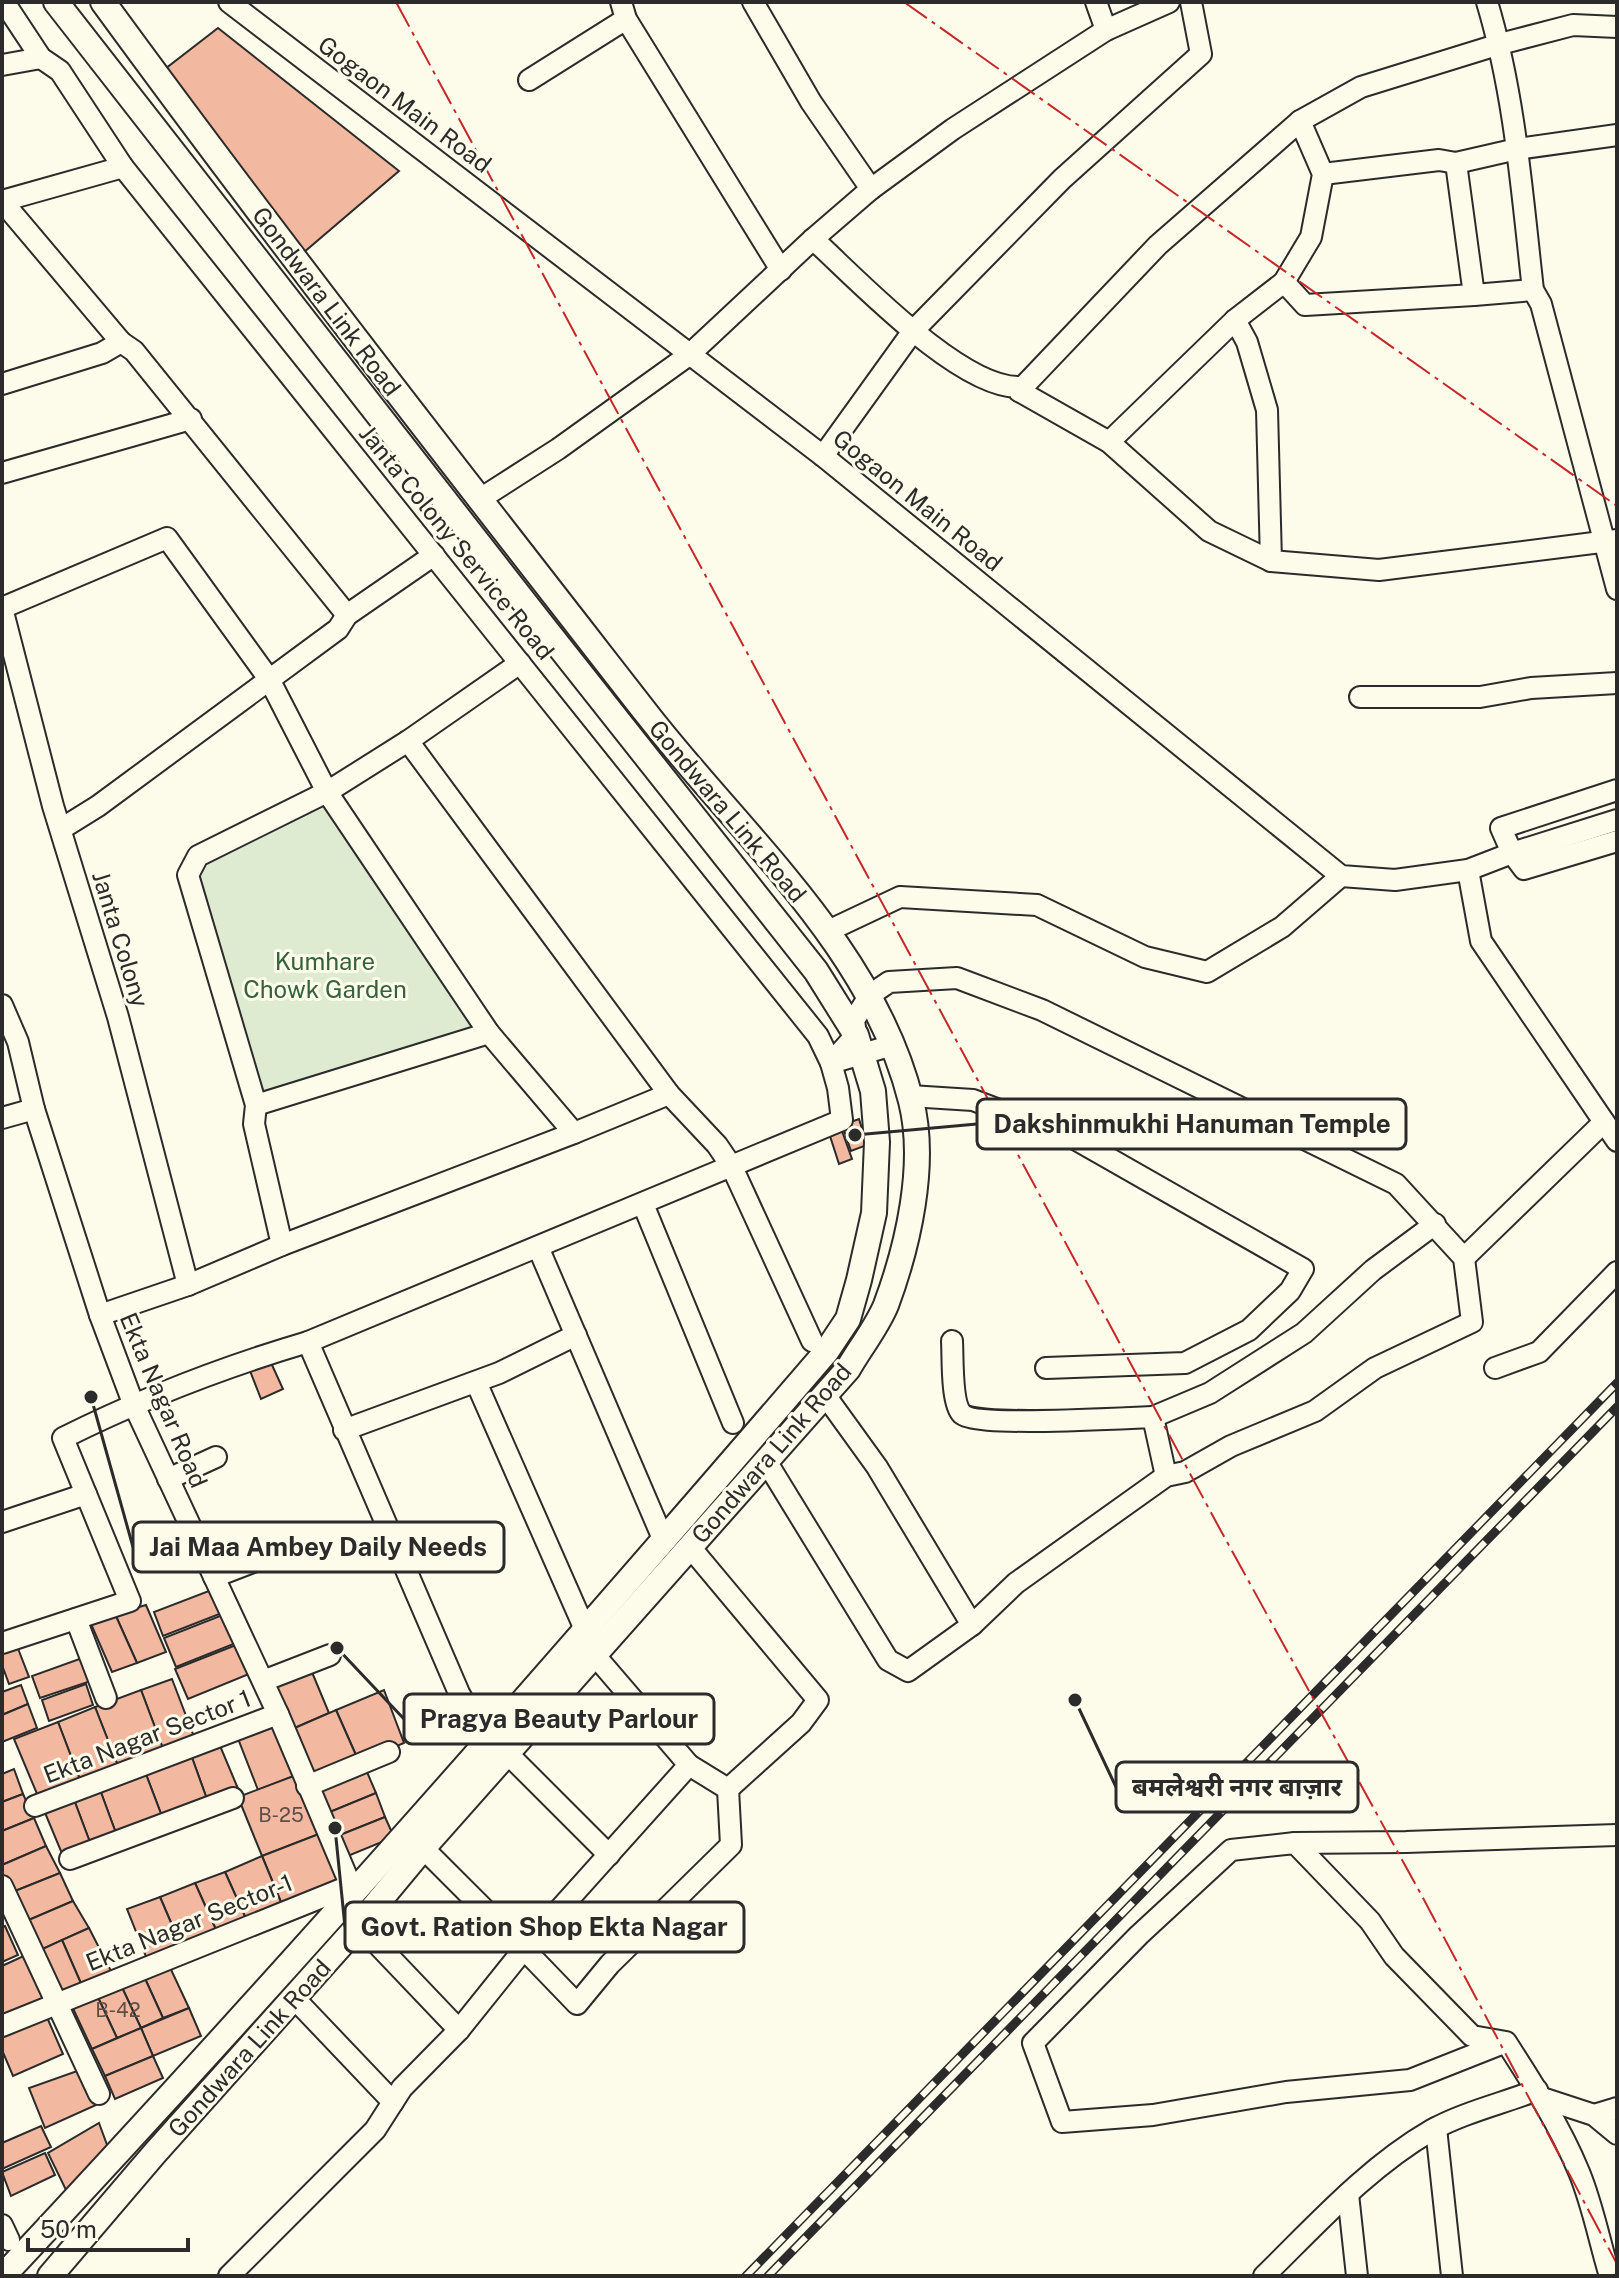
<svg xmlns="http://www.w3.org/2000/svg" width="1619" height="2278" font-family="'Public Sans','Noto Sans Devanagari',sans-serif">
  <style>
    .green { fill: #deebd1; stroke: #74746e; stroke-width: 2 }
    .building { fill: #f2b8a0; stroke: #2b2b2b; stroke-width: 2 }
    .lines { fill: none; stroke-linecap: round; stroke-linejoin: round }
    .minor-casing { stroke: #2b2b2b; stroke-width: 24 }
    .tertiary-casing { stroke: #2b2b2b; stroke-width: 28 }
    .minor { stroke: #fdfbea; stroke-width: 20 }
    .tertiary { stroke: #fdfbea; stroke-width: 24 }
    .rail-casing { stroke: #2b2b2b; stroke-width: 9 }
    .rail { stroke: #fdfbea; stroke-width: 6; stroke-dasharray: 18; stroke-linecap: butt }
    .power { stroke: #c62828; stroke-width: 2; stroke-dasharray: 28 6 4 6; stroke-linecap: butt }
    .labels { text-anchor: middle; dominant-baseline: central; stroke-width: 6; stroke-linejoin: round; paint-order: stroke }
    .number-label { font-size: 20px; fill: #5d4e48 }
    .street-label { font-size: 24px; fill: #2b2b2b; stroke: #fdfbea }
    .park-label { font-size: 24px; fill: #34623c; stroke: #fdfbea }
    .leader { fill: none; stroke: #2b2b2b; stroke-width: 3 }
    .callout-dot { fill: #2b2b2b; stroke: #fdfbea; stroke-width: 3 }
    .callout { fill: #fdfbea; stroke: #2b2b2b; stroke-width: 3 }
    .callout-label { font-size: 26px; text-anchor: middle; font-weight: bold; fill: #2b2b2b }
  </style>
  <rect width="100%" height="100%" fill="#fdfbea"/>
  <!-- green -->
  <polygon class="green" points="327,792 489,1033 256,1105 188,875 198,856"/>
  <!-- building -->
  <g class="building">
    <polygon points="218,28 399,171 303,253 165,69"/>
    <polygon points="859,1119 867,1145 851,1151 842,1125"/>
    <polygon points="842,1131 852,1159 839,1164 830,1136"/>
    <polygon points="267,1354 283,1389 261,1399 247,1363"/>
    <polygon points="214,1589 222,1613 163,1636 154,1612"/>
    <polygon points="146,1605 166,1652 137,1663 115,1614"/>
    <polygon points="115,1614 137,1663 112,1672 91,1624"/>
    <polygon points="225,1614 236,1643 176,1667 164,1638"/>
    <polygon points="236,1645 249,1674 188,1699 175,1669"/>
    <polygon points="17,1646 29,1677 9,1684 2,1665 2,1651"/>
    <polygon points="85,1657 94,1680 40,1698 32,1676"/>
    <polygon points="309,1665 329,1713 290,1730 269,1682"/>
    <polygon points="172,1679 196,1742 165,1754 141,1690"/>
    <polygon points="86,1684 93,1705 49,1721 42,1700"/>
    <polygon points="21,1685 28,1704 2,1715 2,1692"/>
    <polygon points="141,1690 165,1754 120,1771 95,1707"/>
    <polygon points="384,1690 404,1743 359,1762 336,1710"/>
    <polygon points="28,1704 37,1728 2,1742 2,1715"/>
    <polygon points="95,1707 120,1771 82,1785 58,1722"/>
    <polygon points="336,1710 359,1762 312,1782 290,1730"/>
    <polygon points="277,1720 299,1774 258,1790 237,1736"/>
    <polygon points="58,1722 82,1785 40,1801 14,1739"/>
    <polygon points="218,1741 239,1791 208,1802 190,1752"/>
    <polygon points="190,1752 208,1802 163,1819 144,1769"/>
    <polygon points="364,1765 376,1793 325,1814 313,1786"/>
    <polygon points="14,1769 23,1794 2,1802 2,1774"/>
    <polygon points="144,1769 163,1819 117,1836 99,1787"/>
    <polygon points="299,1774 324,1832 262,1856 238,1797"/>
    <polygon points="99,1787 117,1836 91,1845 73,1797"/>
    <polygon points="376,1793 385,1817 335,1837 325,1814"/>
    <polygon points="23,1794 34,1818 2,1831 2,1802"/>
    <polygon points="73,1797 91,1845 63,1856 43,1808"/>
    <polygon points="385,1817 394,1837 343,1858 335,1837"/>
    <polygon points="34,1818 46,1846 2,1865 2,1831"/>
    <polygon points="324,1832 344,1882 283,1907 262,1856"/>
    <polygon points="46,1846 60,1873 10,1893 2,1877 2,1865"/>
    <polygon points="262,1856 283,1907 247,1921 225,1872"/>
    <polygon points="225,1872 247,1921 217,1932 195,1883"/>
    <polygon points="60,1873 73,1901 24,1922 10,1893"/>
    <polygon points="195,1883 217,1932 181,1946 160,1897"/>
    <polygon points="160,1897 181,1946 147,1959 127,1909"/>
    <polygon points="73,1901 89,1928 36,1952 24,1922"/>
    <polygon points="5,1926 18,1955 2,1962 2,1928"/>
    <polygon points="89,1928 113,1975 83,1988 62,1940"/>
    <polygon points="62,1940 83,1988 55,1999 36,1952"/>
    <polygon points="30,1953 51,2000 2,2022 2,1966"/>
    <polygon points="167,1961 189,2008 163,2018 142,1972"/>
    <polygon points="142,1972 163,2018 141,2028 119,1981"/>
    <polygon points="119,1981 141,2028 117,2038 95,1991"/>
    <polygon points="95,1991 117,2038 92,2049 70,2002"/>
    <polygon points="189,2008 201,2036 153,2056 141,2028"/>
    <polygon points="46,2015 63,2054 13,2076 2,2050 2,2034"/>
    <polygon points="141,2028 153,2056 105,2076 92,2049"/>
    <polygon points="153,2056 163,2078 115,2099 105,2076"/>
    <polygon points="80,2070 96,2105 45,2128 29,2088"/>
    <polygon points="99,2123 110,2153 66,2190 48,2153"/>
    <polygon points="41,2126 51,2147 2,2169 2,2143"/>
    <polygon points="45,2153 55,2175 11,2196 2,2172"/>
  </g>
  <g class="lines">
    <defs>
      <g id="minor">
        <polyline points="4,2 41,58 60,71 123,167 818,1036 831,1063 893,1045"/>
        <polyline points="229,2 823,456 1341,876 1395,880 1468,870 1512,853 1617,820"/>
        <polyline points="621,2 626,19 781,270"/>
        <polyline points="753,2 811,102 871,189"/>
        <polyline points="1096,2 1106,30"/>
        <path d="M1487,2C1515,95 1522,193 1533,290L1541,304L1617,589"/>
        <polyline points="2,65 41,58"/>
        <polyline points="529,80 626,19"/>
        <polyline points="1456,163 1474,295 1533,290"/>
        <polyline points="1323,174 1439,160 1456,163 1517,149 1617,135"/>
        <polyline points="2,201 121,342 134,351 347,615"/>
        <polyline points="2,201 123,167"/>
        <path d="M813,239C857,279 960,389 1020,387L1019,391L1109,442L1209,531L1271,561L1379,570L1617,540"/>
        <polyline points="1284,282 1305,305 1474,295"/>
        <polyline points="1235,320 1247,342 1267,410 1271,561"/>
        <polyline points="2,384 102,353 121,342"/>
        <polyline points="1019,391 1158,245 1300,121 1361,87 1500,44 1573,25 1617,27"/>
        <polyline points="1109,442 1235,320 1284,282 1311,237 1323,174 1300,121"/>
        <polyline points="823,456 913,331 1062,179 1201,54 1191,2"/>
        <polyline points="2,473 191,419"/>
        <polyline points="480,499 558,449 689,355 813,239 871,189 953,129 1106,30 1169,2"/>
        <polyline points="2,608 167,538 269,679 327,792 489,1033 574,1133"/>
        <polyline points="2,608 53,806 118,1017 188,1285"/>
        <polyline points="1360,697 1480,697 1531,688 1617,683"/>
        <polyline points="408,741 669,1094 717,1145 732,1167 812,1341"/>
        <polyline points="1617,790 1501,828 1512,853 1524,869 1617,841"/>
        <polyline points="61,829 98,806 338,629 347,615 434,555"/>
        <polyline points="1468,870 1481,941 1617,1141"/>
        <polyline points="828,931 900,897 1037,905 1145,957 1207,972 1282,927 1341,876"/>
        <polyline points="2,1005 18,1042 34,1109 100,1315 133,1403 278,1714 353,1891"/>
        <polyline points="910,1096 973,1100 1075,1139 1303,1269 1290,1291 1249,1330 1185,1363 1046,1368"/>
        <polyline points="256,1105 489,1033"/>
        <polyline points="2,1118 34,1109"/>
        <polyline points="643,1204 733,1423"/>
        <polyline points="282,1245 254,1124 256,1105 188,875 198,856 327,792 408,741 520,663"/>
        <polyline points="538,1247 664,1541"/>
        <polyline points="1464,1258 1604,1122"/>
        <polyline points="100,1315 188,1285 282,1245 574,1133 669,1094"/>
        <path d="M952,1341C953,1357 951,1403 962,1414C976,1427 1125,1418 1153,1417L1166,1476"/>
        <polyline points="308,1342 459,1693 487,1744"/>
        <polyline points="1495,1368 1539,1352 1617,1272"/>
        <polyline points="476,1382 598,1659 689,1765 728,1789"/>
        <polyline points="1153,1417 1210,1393 1304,1333 1373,1270 1435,1224"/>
        <polyline points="344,1430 499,1373 576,1335"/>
        <polyline points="766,1461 888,1660 908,1671 972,1625 877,1467 825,1395"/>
        <polyline points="168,1479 216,1457"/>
        <polyline points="2,1522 86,1494"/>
        <polyline points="690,1547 818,1700 801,1723 728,1789"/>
        <polyline points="214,1577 266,1557"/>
        <polyline points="76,1619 106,1698"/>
        <path d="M2,1643L130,1601L63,1438C145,1397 220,1368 308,1342L842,1120L838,1088L831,1063L856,1035L854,1020L870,995L889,982L957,978L1042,1010L1396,1184L1464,1258L1472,1322L1375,1368L1315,1411L1231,1446L1185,1472L1166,1476L1016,1583L972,1625"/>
        <polyline points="263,1681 330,1655"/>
        <polyline points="507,1753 609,1855"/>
        <polyline points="307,1786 389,1752"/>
        <polyline points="35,1806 278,1714"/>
        <polyline points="1295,1843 1406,1842 1617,1835"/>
        <polyline points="423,1848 524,1949 689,1765"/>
        <polyline points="70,1859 233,1798"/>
        <polyline points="2,1886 99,2094"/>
        <polyline points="359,1925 459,2030"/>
        <polyline points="294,1998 393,2102"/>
        <polyline points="2,2026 342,1889"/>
        <path d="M1506,2042L1410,2080L1286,2092L1153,2115L1062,2122L1033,2043L1139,1935L1231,1850L1295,1843L1370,1921L1394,1956L1472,2036L1506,2042C1533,2084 1560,2126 1579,2172C1592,2203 1599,2239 1609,2273L1617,2275"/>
        <polyline points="1542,2098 1594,2115 1617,2134"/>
        <polyline points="1594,2115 1617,2108"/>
        <polyline points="1436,2128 1452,2276"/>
        <polyline points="1348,2194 1357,2276"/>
        <polyline points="2,2225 9,2240"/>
        <polyline points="229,2276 375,2130 402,2088 459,2030 524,1949 577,2004 610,1964 731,1845 728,1789"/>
        <path d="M1264,2276C1317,2224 1368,2167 1432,2130C1462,2113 1504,2103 1537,2090"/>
      </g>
      <g id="tertiary">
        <path d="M3,2276C285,1975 557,1665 826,1352L848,1319L859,1280L874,1213L877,1142L873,1091L856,1035L816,971L543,626L56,2"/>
        <path d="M50,2276L155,2153L359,1925L423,1848L848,1369C860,1348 877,1327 886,1305C908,1246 927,1164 911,1101C873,948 742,836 647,714C464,479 279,243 103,2"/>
      </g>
    </defs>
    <!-- minor casing -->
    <use href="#minor" class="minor-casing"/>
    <!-- tertiary casing -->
    <use href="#tertiary" class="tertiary-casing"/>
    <!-- minor -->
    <use href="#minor" class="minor"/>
    <!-- tertiary -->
    <use href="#tertiary" class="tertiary"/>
    <defs>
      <g id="rail">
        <polyline points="746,2276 1617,1383"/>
        <polyline points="768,2276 1617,1407"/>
      </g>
    </defs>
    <!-- rail casing -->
    <use href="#rail" class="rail-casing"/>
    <!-- rail -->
    <use href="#rail" class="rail"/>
    <!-- power -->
    <g class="power">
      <polyline points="396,2 1221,1531 1422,1896 1617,2264"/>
      <polyline points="904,2 1617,506"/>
    </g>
  </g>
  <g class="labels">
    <!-- number labels -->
    <g class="number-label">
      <text x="281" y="1815">B-25</text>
      <text x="118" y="2010">B-42</text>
    </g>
    <!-- street labels -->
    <g class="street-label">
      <text transform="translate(405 104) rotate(37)">Gogaon Main Road</text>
      <text transform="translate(327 301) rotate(53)">Gondwara Link Road</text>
      <text transform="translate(918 500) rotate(39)">Gogaon Main Road</text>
      <text transform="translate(457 542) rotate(51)">Janta Colony Service Road</text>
      <text transform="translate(728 811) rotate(50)">Gondwara Link Road</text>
      <text transform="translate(121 939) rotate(73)">Janta Colony</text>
      <text transform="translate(164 1400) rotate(67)">Ekta Nagar Road</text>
      <text transform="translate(771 1453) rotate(-49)">Gondwara Link Road</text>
      <text transform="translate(147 1736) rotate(-21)">Ekta Nagar Sector 1</text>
      <text transform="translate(189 1922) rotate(-22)">Ekta Nagar Sector-1</text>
      <text transform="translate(249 2048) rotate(-48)">Gondwara Link Road</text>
    </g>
    <!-- park labels -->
    <g class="park-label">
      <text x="325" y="961">Kumhare<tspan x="325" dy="28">Chowk Garden</tspan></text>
    </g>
  </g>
  <!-- callouts -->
  <path class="leader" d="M855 1135L977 1124M91 1397L133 1547M337 1648L404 1719M1075 1700L1116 1787M335 1828L345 1927"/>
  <g class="callout-dot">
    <circle cx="855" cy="1135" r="8"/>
    <circle cx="91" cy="1397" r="8"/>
    <circle cx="337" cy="1648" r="8"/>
    <circle cx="1075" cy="1700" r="8"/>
    <circle cx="335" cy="1828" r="8"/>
  </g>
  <g class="callout">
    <rect x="977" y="1099" width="429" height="50" rx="8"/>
    <rect x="133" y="1522" width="371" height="50" rx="8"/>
    <rect x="404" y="1694" width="310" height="50" rx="8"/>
    <rect x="1116" y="1762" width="242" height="50" rx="8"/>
    <rect x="345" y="1902" width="399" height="50" rx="8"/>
  </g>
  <g class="callout-label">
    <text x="1192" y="1133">Dakshinmukhi Hanuman Temple</text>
    <text x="318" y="1556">Jai Maa Ambey Daily Needs</text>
    <text x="559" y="1728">Pragya Beauty Parlour</text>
    <text x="1237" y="1796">बमलेश्वरी नगर बाज़ार</text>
    <text x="544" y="1936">Govt. Ration Shop Ekta Nagar</text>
  </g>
  <!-- border -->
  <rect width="1619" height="2278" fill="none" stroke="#2b2b2b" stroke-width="8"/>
  <!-- scale -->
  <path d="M28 2238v12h160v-12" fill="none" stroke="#2b2b2b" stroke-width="4"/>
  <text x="40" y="2238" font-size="24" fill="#2b2b2b" stroke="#fdfbea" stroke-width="6" paint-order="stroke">50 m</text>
</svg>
